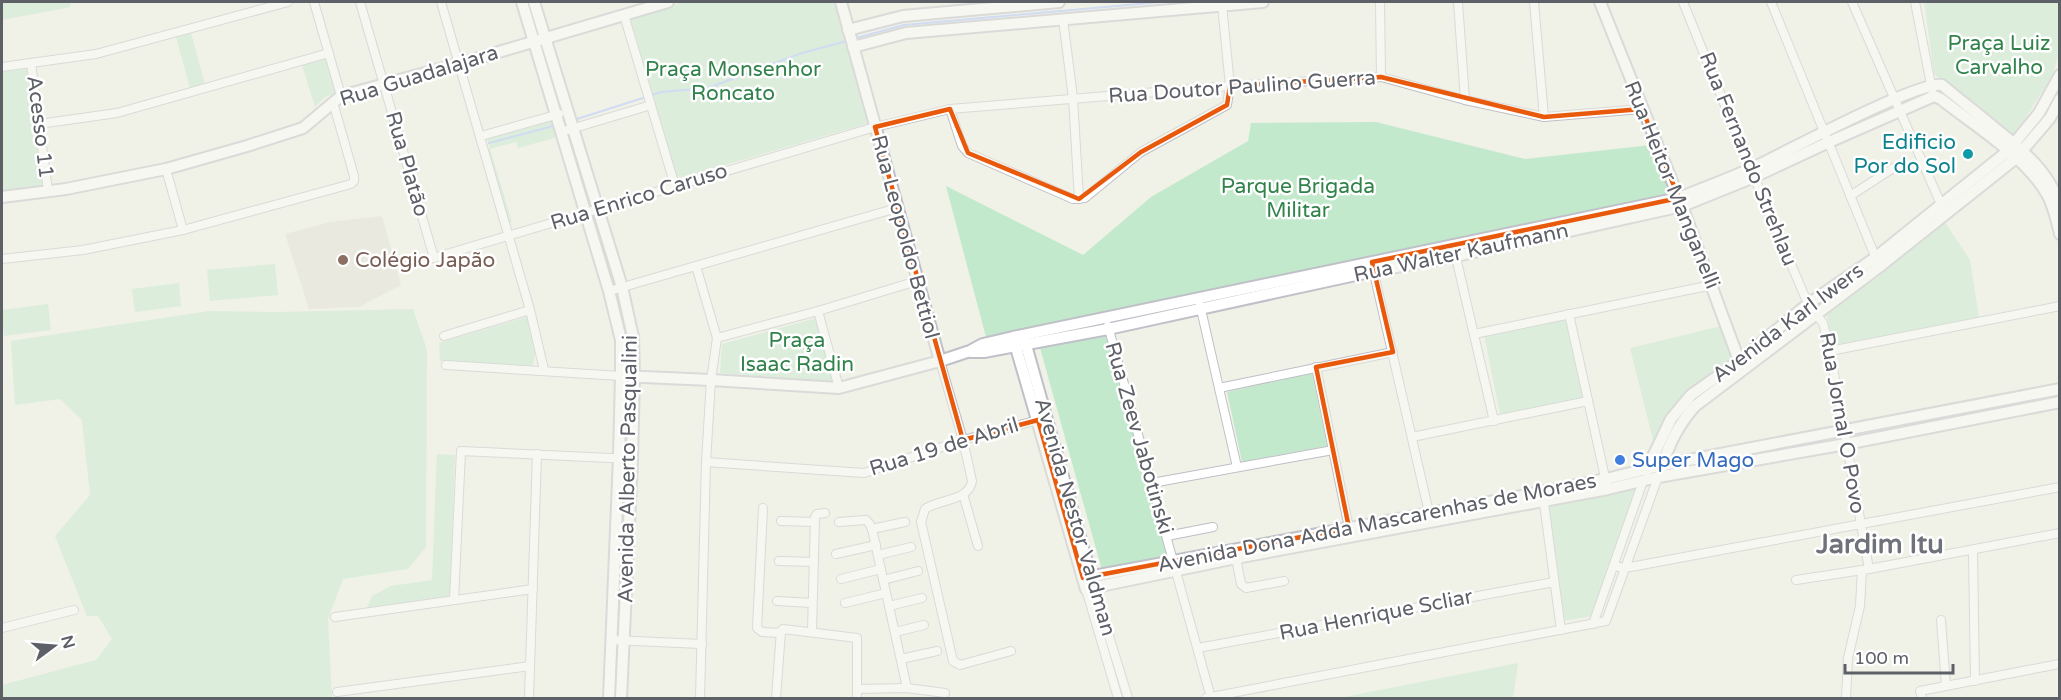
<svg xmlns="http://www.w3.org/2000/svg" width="2061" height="700" font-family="'Varela Round',sans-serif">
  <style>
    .education { fill: #e1e1d5 }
    .green { fill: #c3e9cd }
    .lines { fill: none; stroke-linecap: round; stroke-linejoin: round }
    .stream { stroke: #a9c3ff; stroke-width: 2 }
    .street-casing { stroke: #bebfc6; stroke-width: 10 }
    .secondary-casing { stroke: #bfc0c8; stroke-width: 14 }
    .street { stroke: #fff; stroke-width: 8 }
    .secondary { stroke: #fff; stroke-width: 10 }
    .marked { fill: none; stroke: #e8590c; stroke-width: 4.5; stroke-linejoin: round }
    .culture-dot { fill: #0f9aa8; stroke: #fff; stroke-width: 2 }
    .education-dot { fill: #8d6e63; stroke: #fff; stroke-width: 2 }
    .shop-dot { fill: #3f7fe0; stroke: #fff; stroke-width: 2 }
    .labels { text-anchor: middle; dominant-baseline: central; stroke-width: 5; stroke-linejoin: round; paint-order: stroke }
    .park-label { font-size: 21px; fill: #31824b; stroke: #fff }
    .street-label { font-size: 21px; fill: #5e6068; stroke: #fff }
    .culture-label { font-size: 21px; fill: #0d838f; stroke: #fff; text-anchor: end }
    .education-label { font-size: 21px; fill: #785e54; stroke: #fff; text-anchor: start }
    .shop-label { font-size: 21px; fill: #366cbe; stroke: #fff; text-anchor: start }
    .district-label { font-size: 27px; font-weight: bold; fill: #6f727a; stroke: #fff }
  </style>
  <rect width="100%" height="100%" fill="#f0f1e7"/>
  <!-- education -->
  <polygon class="education" points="382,216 401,285 359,307 309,309 285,234 330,222"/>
  <!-- green -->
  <g class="green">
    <polygon points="2,2 70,2 71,7 2,20"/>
    <polygon points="684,2 834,2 869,123 677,179 630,17"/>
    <polygon points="1924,2 2059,2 2059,51 2053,75 2013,137 1934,74"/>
    <polygon points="191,33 205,84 190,88 176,37"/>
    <polygon points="327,58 337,93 325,97 315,107 302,65"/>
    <polygon points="27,69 42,187 2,192 2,72"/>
    <polygon points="552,114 558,137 518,148 516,142 490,149 512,222 509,223 488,151 490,149 485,132"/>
    <polygon points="1376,122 1525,159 1651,145 1671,197 987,341 946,186 1083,255 1151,197 1248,141 1251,123"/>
    <polygon points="1944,221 1970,260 1979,318 1833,348 1826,311"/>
    <polygon points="275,264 278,295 210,301 207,270"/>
    <polygon points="179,283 181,306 135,312 132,289"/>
    <polygon points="48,304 51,330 4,336 2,310"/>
    <polygon points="413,309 427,350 426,547 408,569 343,579 328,619 332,698 2,698 2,685 96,660 112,639 98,616 87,616 55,536 90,495 82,420 60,399 15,405 11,341 209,311 278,312"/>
    <polygon points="529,313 536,348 533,366 440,361 439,343 526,317 526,314"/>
    <polygon points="1567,317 1583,398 1500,415 1484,334"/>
    <polygon points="816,318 834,382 720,373 722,344"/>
    <polygon points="1722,326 1732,361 1688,392 1654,444 1630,348"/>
    <polygon points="1109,334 1170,556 1102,570 1040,348"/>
    <polygon points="1312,373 1327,446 1242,462 1227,392"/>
    <polygon points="437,454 455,455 450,596 367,608 372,596 391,586 432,580"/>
    <polygon points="1638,487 1594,616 1561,621 1546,504"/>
    <polygon points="1518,663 1513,698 1339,698"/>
  </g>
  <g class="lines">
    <!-- stream -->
    <g class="stream">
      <polyline points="856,38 904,25 1161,2"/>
      <polyline points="652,95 661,92 708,88 802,53 847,41"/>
      <polyline points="577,119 646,97"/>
      <polyline points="489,143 553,126"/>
    </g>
    <defs>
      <g id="street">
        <polyline points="314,2 341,96"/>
        <polyline points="360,2 434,258"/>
        <polyline points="441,2 530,310 544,370"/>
        <polyline points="1380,2 1381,77"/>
        <polyline points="1458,2 1465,100"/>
        <polyline points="1534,2 1544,117"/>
        <polyline points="1683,2 1754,177 1808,304 1823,323 1830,351 1869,569"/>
        <polyline points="1771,2 1877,261"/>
        <polyline points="1852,2 1943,209"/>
        <polyline points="1915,2 1932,90"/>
        <polyline points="624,15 675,186"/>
        <polyline points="1063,19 1073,98 1079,199"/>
        <polyline points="31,63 48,191"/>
        <polyline points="2,67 96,54 288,2"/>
        <polyline points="950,109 962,146 968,153 1073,199 1085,198 1141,152 1227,105 1230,86 1222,5"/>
        <polyline points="39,124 117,113 329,53"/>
        <polyline points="561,132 651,105"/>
        <polyline points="481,136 559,114"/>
        <polyline points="166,169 183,230"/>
        <polyline points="1850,196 1898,165"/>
        <polyline points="1455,253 1494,421"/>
        <polyline points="2,259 83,250 183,230 351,184 354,181 354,176 333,102"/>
        <polyline points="696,266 717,338 711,380 706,462 700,698"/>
        <polyline points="403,267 875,127 950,109 1230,86 1381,77 1465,100 1544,117 1642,109"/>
        <polyline points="1373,269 1430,517"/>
        <polyline points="609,291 897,208"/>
        <polyline points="1200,305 1237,467"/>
        <polyline points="818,311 839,388"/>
        <polyline points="1569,314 1606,482"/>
        <polyline points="1108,326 1211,698"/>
        <polyline points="1474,334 1712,285"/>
        <polyline points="444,336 530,310"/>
        <polyline points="717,338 818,311 917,281"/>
        <polyline points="1830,351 2060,306"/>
        <path d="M940,361L963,440L972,481C969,501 940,499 925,509L921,522L953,661L960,665L1011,651"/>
        <polyline points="446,365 621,376"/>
        <polyline points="1316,367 1350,533"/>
        <polyline points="1219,388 1393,352"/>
        <polyline points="1412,437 1588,401"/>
        <polyline points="706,462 864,473 963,440 1038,420"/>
        <polyline points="1152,483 1333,450"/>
        <polyline points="963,494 978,546"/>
        <polyline points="1543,496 1561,630"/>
        <polyline points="763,508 757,628 762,632 781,633"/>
        <polyline points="781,521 815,522"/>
        <polyline points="839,522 866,520 869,523 872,529 907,688"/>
        <polyline points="872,529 905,522"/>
        <polyline points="1167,536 1213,527"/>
        <polyline points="1973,550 1975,681"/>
        <polyline points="836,554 876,545"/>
        <polyline points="878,555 911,547"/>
        <polyline points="1236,558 1241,584 1246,588 1284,581"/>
        <polyline points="779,561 814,562"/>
        <polyline points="1614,566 1625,568 2060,487"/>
        <polyline points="841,579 881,569"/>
        <polyline points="883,580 918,571"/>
        <polyline points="1796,580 1869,569 2060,533"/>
        <polyline points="1094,587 1128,698"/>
        <polyline points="1086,589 1118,698"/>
        <polyline points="454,600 461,451 632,459"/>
        <polyline points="777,601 812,603"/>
        <polyline points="845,603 886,593"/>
        <polyline points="889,606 922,598"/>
        <polyline points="335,617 533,589"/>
        <polyline points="1941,620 1946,686"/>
        <polyline points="1593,624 1643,481"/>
        <polyline points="2,628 74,610"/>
        <polyline points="812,632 815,517 817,514 825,513"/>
        <polyline points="895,632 924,625"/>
        <polyline points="612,640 702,644"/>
        <polyline points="1198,648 1554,582"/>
        <polyline points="901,659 937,651"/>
        <polyline points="857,689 907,688 945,693"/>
        <polyline points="337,692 530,666"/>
        <polyline points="529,698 537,454"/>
        <polyline points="776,698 781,631 783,629 857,638 857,698"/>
        <polyline points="1206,698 1606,621 1658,477"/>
        <polyline points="1846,698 1848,658 1860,606 1862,570"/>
        <polyline points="1922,698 1920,691 2059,664"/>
      </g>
      <g id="secondary">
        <polyline points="522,2 609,291 621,340 621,376 619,457 609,698"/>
        <polyline points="534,2 622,287 633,337 634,377 632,459 621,698"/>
        <polyline points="841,2 940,361"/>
        <polyline points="1600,2 1682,206 1741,366"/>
        <polyline points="848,30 903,16 1059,2"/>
        <polyline points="853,47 906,33 1263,2"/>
        <polyline points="2,197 66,189 166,169 247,146 303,128 341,96 458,64 668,2"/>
        <polyline points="1013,337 1086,589 1236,558 1608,489 1658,477 1846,444 2060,402"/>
        <polyline points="1024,338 1093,583"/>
        <path d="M971,352H984L1108,329L1374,271L1456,256L1682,206L1754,177L1829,142L1934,96L1941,99C1975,126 2026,157 2047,194C2054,206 2057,222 2060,234"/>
        <path d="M621,376L711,380L839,388L940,361L970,351L983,344L1013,337L1679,198C1703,188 1728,179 1752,168C1783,154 1917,81 1942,85C1960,100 1978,114 1996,129C2023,151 2049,171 2060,206"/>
        <path d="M1661,469C1669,444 1678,425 1695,406L1879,267L2016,158L2050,118L2060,99"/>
        <polyline points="1646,471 1671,419 1691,395 1739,361 1808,304 1875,258 2008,151 2039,113 2060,75"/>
        <polyline points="1083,578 1542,492 1606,479 1663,465 2060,389"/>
      </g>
    </defs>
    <!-- street casing -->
    <use href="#street" class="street-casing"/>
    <!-- secondary casing -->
    <use href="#secondary" class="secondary-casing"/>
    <!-- street -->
    <use href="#street" class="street"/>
    <!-- secondary -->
    <use href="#secondary" class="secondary"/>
  </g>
  <!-- marked area -->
  <path d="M0 0H2061V700H0ZM1381,77L1544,117L1642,109L1679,198L1372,262L1393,352L1316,367L1349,528L1083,578L1038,420L963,440L875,127L950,109L968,153L1079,199L1141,152L1227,105L1230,86Z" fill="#f0f1e7" fill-opacity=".55" fill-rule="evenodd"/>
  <path class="marked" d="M1381,77L1544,117L1642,109L1679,198L1372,262L1393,352L1316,367L1349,528L1083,578L1038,420L963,440L875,127L950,109L968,153L1079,199L1141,152L1227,105L1230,86Z"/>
  <!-- markers -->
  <circle class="culture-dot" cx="1968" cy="154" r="6"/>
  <circle class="education-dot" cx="343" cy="260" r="6"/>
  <circle class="shop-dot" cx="1620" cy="460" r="6"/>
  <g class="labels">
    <!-- park labels -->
    <g class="park-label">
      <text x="1999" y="43">Praça Luiz<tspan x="1999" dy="24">Carvalho</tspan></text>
      <text x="733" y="69">Praça Monsenhor<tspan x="733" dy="24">Roncato</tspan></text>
      <text x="1298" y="186">Parque Brigada<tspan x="1298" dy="24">Militar</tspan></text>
      <text x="797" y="340">Praça<tspan x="797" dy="24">Isaac Radin</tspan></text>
    </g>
    <!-- street labels -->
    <g class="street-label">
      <text transform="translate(419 76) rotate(-17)">Rua Guadalajara</text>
      <text transform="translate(1242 87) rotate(-4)">Rua Doutor Paulino Guerra</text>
      <text transform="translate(40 127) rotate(83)">Acesso 11</text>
      <text transform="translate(1748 159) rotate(68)">Rua Fernando Strehlau</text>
      <text transform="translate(407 164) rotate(74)">Rua Platão</text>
      <text transform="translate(1672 185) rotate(68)">Rua Heitor Manganelli</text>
      <text transform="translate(639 197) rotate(-17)">Rua Enrico Caruso</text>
      <text transform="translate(905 237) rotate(75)">Rua Leopoldo Bettiol</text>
      <text transform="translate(1461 253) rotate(-12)">Rua Walter Kaufmann</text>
      <text transform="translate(1788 323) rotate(-37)">Avenida Karl Iwers</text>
      <text transform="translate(1842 423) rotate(80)">Rua Jornal O Povo</text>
      <text transform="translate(1139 438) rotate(74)">Rua Zeev Jabotinski</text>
      <text transform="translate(944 447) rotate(-17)">Rua 19 de Abril</text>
      <text transform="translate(628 469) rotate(-89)">Avenida Alberto Pasqualini</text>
      <text transform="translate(1075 517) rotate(74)">Avenida Nestor Valdman</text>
      <text transform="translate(1377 523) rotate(-11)">Avenida Dona Adda Mascarenhas de Moraes</text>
      <text transform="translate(1376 615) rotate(-11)">Rua Henrique Scliar</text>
    </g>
    <!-- culture labels -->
    <g class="culture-label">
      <text x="1956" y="142">Edificio<tspan x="1956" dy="24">Por do Sol</tspan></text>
    </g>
    <!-- education labels -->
    <g class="education-label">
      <text x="355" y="260">Colégio Japão</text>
    </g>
    <!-- shop labels -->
    <g class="shop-label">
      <text x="1632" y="460">Super Mago</text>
    </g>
    <!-- district labels -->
    <g class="district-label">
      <text x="1880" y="544">Jardim Itu</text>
    </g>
  </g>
  <!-- border -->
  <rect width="2061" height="700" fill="none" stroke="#5e6068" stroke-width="6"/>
  <!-- north arrow -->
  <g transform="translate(54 646) rotate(74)" stroke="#ffffff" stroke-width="4.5" paint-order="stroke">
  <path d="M0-4.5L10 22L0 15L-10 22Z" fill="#5e6068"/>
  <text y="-9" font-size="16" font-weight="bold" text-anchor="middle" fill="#5e6068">N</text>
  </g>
  <!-- scale -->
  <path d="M1845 664v9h108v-9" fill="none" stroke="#5e6068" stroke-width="3"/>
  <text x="1854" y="664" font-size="18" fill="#5e6068" stroke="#ffffff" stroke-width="4.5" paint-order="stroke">100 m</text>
</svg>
